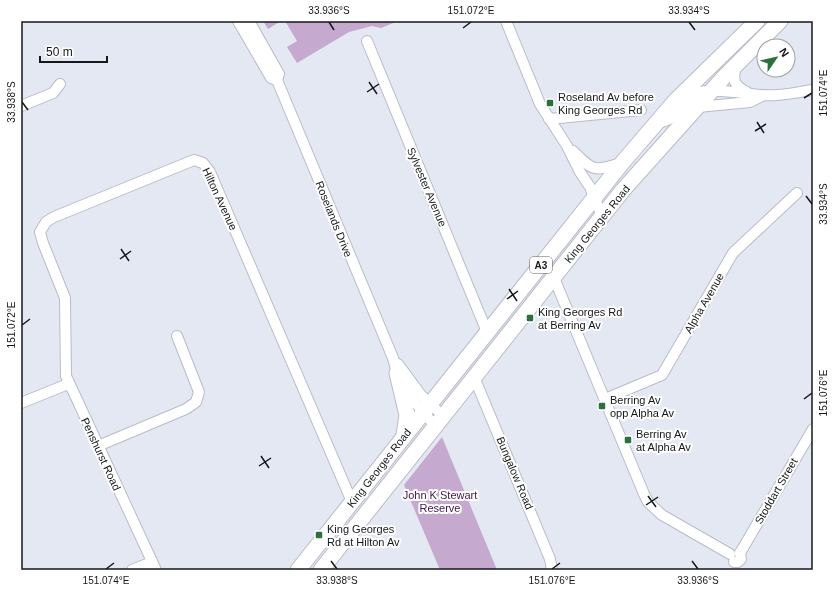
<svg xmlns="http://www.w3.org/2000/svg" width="834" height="591" font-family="Helvetica,sans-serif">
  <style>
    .green { fill: #c5a9ce }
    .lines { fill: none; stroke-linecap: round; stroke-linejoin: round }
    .minor-casing { stroke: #b8bcc6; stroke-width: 12 }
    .highway-casing { stroke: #b8bcc6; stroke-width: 17 }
    .minor { stroke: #fff; stroke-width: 10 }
    .highway { stroke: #fff; stroke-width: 15 }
    .ticks { fill: none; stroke: #16171b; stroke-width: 1.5 }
    .poi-dot { fill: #2c703c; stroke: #fff; stroke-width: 1.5 }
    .labels { text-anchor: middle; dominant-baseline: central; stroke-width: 4; stroke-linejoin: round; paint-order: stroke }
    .shield { fill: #fff; stroke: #5c5d5f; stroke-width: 1 }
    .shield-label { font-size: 10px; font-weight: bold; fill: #16171b }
    .poi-label { font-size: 11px; fill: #16171b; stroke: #fff; text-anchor: start }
    .street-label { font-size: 11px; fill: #16171b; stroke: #fff }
    .park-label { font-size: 11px; fill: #3f164b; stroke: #fff }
    .neatline { fill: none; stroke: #16171b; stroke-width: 1.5 }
    .ticks-label { font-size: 10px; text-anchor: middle; fill: #16171b }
  </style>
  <rect width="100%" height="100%" fill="#e4e8f3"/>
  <!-- green -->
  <g class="green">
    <polygon points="263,21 281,21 268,29"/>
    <polygon points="285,21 398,21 381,28 372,26 349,32 297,63 287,47 297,41"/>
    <polygon points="442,437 497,570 440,570 404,485"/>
  </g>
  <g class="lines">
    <defs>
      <g id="minor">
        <polyline points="238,21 271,78 277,80"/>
        <polyline points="249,21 279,74 277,80 393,358 397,373 408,394 435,426"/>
        <polyline points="506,21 540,104 567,146 580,172 590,187 602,216"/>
        <polyline points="367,41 487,332"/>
        <path d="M736,64C733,79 732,85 747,92"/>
        <polyline points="21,106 53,93 60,84"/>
        <polyline points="698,107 750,102 762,96"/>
        <polyline points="549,119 641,110"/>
        <path d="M657,123C663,122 669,120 674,116C682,110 688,97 698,93C711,87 746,94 761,95C777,97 797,92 813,90"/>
        <path d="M573,151C593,171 594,172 621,163"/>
        <polyline points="554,278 644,494 648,502 662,515 730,554"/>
        <polyline points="398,364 421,395 443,416"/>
        <polyline points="474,377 550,559 552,570"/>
        <polyline points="605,399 662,375 733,253 797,193"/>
        <polyline points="21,403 68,384"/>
        <polyline points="98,446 186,409 196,402 199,392 177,336"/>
        <polyline points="740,553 813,429"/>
        <polyline points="734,562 738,562 741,559 740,553"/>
        <polyline points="132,570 152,562"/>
        <polyline points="156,570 66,376 65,298 43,243 40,232 46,222 54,217 194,160 203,163 210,172 352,502"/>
      </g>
      <g id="highway">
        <polyline points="397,373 407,415 404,435"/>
        <polyline points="298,570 622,163 677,99 757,21"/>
        <polyline points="321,570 623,190 724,77 780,21"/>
      </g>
    </defs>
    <!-- minor casing -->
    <use href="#minor" class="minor-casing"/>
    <!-- highway casing -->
    <use href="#highway" class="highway-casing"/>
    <!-- minor -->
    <use href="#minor" class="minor"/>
    <!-- highway -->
    <use href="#highway" class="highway"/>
  </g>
  <!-- ticks -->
  <path class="ticks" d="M329,22L334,30M689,22L695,30M463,28L471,22M369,82L377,94M367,92L379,84M804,98L812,93M22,102L28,110M757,122L764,133M755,131L766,124M806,196L812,204M121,249L129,261M120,259L131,251M509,289L517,301M507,299L518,291M22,325L30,319M804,399L812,393M261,456L269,468M259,466L271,458M648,496L656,507M646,505L658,497M331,561L337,569M692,561L698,569M106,569L114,563M552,569L560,563"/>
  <!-- markers -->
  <g class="poi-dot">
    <rect x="546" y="99" width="8" height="8" rx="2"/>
    <rect x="526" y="314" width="8" height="8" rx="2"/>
    <rect x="598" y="402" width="8" height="8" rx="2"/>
    <rect x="624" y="436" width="8" height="8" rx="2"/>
    <rect x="315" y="531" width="8" height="8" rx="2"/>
  </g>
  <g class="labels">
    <!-- shield labels -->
    <rect class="shield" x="530" y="257" width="22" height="16" rx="3"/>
    <g class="shield-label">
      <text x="541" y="265">A3</text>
    </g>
    <!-- poi labels -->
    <g class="poi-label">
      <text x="558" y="97">Roseland Av before<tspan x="558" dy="13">King Georges Rd</tspan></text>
      <text x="538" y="312">King Georges Rd<tspan x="538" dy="13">at Berring Av</tspan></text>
      <text x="610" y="400">Berring Av<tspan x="610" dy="13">opp Alpha Av</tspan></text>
      <text x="636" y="434">Berring Av<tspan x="636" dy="13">at Alpha Av</tspan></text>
      <text x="327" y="529">King Georges<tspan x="327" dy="13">Rd at Hilton Av</tspan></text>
    </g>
    <!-- street labels -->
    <g class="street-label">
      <text transform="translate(427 187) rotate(67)">Sylvester Avenue</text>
      <text transform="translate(220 199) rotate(65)">Hilton Avenue</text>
      <text transform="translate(334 219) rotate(68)">Roselands Drive</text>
      <text transform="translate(597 224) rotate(-51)">King Georges Road</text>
      <text transform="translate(704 303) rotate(-60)">Alpha Avenue</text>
      <text transform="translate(101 454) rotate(65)">Penshurst Road</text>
      <text transform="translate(379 468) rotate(-52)">King Georges Road</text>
      <text transform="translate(515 473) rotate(67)">Bungalow Road</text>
      <text transform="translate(776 491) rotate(-60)">Stoddart Street</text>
    </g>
    <!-- park labels -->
    <g class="park-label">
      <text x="440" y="495">John K Stewart<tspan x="440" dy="13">Reserve</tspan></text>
    </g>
  </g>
  <!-- border -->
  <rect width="834" height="591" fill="none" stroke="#ffffff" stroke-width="44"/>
  <!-- north arrow -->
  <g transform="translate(776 58) rotate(56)"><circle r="19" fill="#ffffff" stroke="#a2a2a4"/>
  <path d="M0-3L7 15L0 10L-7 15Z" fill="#2c703c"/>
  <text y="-6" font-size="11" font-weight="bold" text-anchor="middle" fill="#16171b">N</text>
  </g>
  <!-- scale -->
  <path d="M40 56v6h67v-6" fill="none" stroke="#16171b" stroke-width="2"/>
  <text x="46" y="56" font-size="12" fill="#16171b" stroke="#ffffff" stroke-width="3" paint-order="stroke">50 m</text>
  <rect x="22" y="22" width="790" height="547" class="neatline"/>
  <g class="ticks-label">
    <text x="329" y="14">33.936°S</text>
    <text x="471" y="14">151.072°E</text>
    <text x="689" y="14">33.934°S</text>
    <text transform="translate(823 93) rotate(-90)" y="4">151.074°E</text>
    <text transform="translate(11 102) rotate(-90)" y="4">33.938°S</text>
    <text transform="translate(823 204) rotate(-90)" y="4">33.934°S</text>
    <text transform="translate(11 325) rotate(-90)" y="4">151.072°E</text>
    <text transform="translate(823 393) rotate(-90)" y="4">151.076°E</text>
    <text x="106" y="584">151.074°E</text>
    <text x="337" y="584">33.938°S</text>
    <text x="552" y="584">151.076°E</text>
    <text x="698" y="584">33.936°S</text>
  </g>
</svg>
